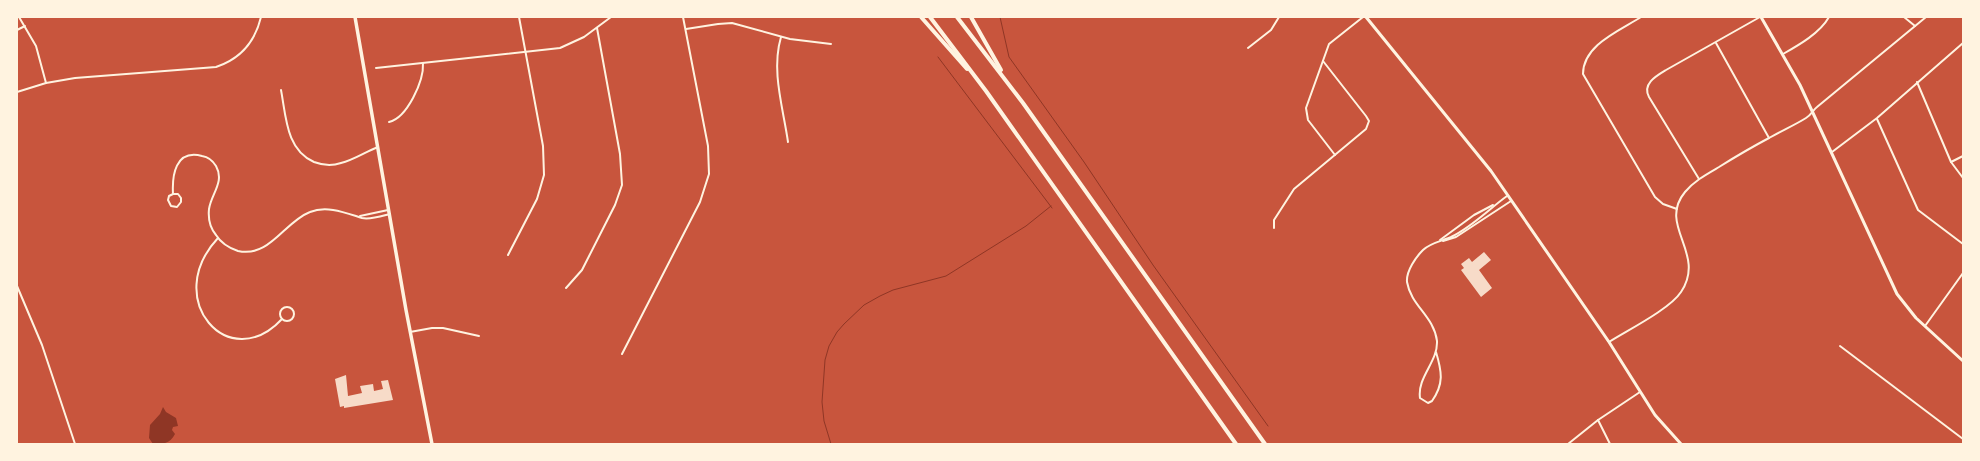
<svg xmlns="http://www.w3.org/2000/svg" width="1980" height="461" font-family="Inter,sans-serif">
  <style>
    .water { fill: #8f3625 }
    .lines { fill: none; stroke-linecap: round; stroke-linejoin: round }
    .stream { stroke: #8f3625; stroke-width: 1 }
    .building { fill: #f7dbc8 }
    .minor { stroke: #fff3e0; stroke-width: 2 }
    .secondary { stroke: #fff3e0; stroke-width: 3 }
    .trunk { stroke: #fff3e0; stroke-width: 3.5 }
    .motorway { stroke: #fff3e0; stroke-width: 4 }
  </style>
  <rect width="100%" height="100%" fill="#c8553d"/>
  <!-- water -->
  <path class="water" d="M163,407L166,412L176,418L178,426L173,427L172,430L175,434C170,444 163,444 153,444L149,438L150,425L160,414Z"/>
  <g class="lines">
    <!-- stream -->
    <g class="stream">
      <polyline points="1000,17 1009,57 1084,162 1153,265 1268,426"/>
      <polyline points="938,57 1052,208"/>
      <polyline points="831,444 824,421 822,402 825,360 829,346 837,332 844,324 864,305 880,296 893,290 946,276 1026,226 1051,206"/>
    </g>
  </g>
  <!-- building -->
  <g class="building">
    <polygon points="1484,252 1491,260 1479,270 1492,288 1481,297 1461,270 1464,268 1461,264 1469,258 1472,262"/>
    <polygon points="346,375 348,396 362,393 360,386 373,384 374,391 383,389 381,381 388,380 393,400 344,408 344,406 340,407 335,379"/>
  </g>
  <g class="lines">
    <!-- minor -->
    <g class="minor">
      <polyline points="19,17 36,46 46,83"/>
      <path d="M1641,17C1619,31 1583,45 1583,74L1655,197L1663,204L1677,209"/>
      <polyline points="1904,17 1915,26"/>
      <polyline points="686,29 718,24 732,23 790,39 831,44"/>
      <polyline points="17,30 25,26"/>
      <path d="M781,37C771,71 783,107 788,142"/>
      <polyline points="1716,43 1769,138"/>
      <polyline points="1248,48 1271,30 1279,17"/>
      <path d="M1783,54C1799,45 1820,33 1829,17"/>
      <polyline points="376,68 560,48 584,37 611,17"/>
      <polyline points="1917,82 1951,162 1963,178"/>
      <path d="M281,90C286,116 286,150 314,162C322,165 332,166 341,163C354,160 365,152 378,147"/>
      <path d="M17,92L46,83L75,78L216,67C240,59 255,42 261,17"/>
      <polyline points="1877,119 1918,210 1963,244"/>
      <path d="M389,122C407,118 424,81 423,63"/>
      <polyline points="1832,152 1877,118 1963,43"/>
      <polyline points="1335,155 1308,120 1306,108 1329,44 1363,17"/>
      <polyline points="1951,162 1963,156"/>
      <path d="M1699,179L1649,97C1642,84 1656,76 1666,70L1760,17"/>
      <path d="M173,194H178L181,198V202L177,207L171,206L168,200L169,196L173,194C172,176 175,149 202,156C208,157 213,161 216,166C225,182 211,194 209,209C208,219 210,228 216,235C221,243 229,248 238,251C270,258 284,222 310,212C327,205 346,213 362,218C370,220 382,216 390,214"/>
      <polyline points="360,216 388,210"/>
      <polyline points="1274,228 1274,220 1294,189 1366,129 1369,121 1366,116 1323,61"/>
      <path d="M218,238C161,299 229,376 282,319"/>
      <polyline points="1440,240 1474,215 1493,205"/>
      <polyline points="1443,241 1456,237 1511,201"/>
      <polyline points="508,255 537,199 544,175 543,146 519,17"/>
      <polyline points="17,286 42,345 75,444"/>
      <polyline points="566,288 582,270 615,205 622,185 620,154 597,28"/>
      <circle cx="287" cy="314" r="7"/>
      <polyline points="1925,326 1963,273"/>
      <polyline points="410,332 432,328 443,328 479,336"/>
      <path d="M1609,342C1628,330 1670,309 1681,292C1707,253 1657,226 1685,192C1694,181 1707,174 1719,167C1735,157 1752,147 1769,138C1781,131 1795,125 1806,118C1811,115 1813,110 1817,107L1926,17"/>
      <polyline points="1840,346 1963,439"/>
      <path d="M1436,352C1442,372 1444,384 1432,401L1428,403L1420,398C1417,377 1438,362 1437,341C1434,316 1411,306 1407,282C1406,271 1416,257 1423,250C1430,243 1442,241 1451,237C1472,227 1489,209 1507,196"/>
      <polyline points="622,354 700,202 709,174 708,146 683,17"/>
      <polyline points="1598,420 1610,444"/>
      <polyline points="1568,444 1598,420 1640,392"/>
    </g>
    <!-- secondary -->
    <g class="secondary">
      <polyline points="1366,17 1491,171 1609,342 1655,415 1681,444"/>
      <polyline points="1761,17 1800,85 1897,294 1916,318 1963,361"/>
    </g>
    <!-- trunk -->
    <polyline class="trunk" points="355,17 406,310 432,444"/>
    <!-- motorway -->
    <g class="motorway">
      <polyline points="921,17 967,69"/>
      <polyline points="930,17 986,91 1236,444"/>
      <polyline points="957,17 1023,103 1265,444"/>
      <polyline points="971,17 1001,70"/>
    </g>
  </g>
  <!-- border -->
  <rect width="1980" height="461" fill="none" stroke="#fff3e0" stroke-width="36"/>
</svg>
